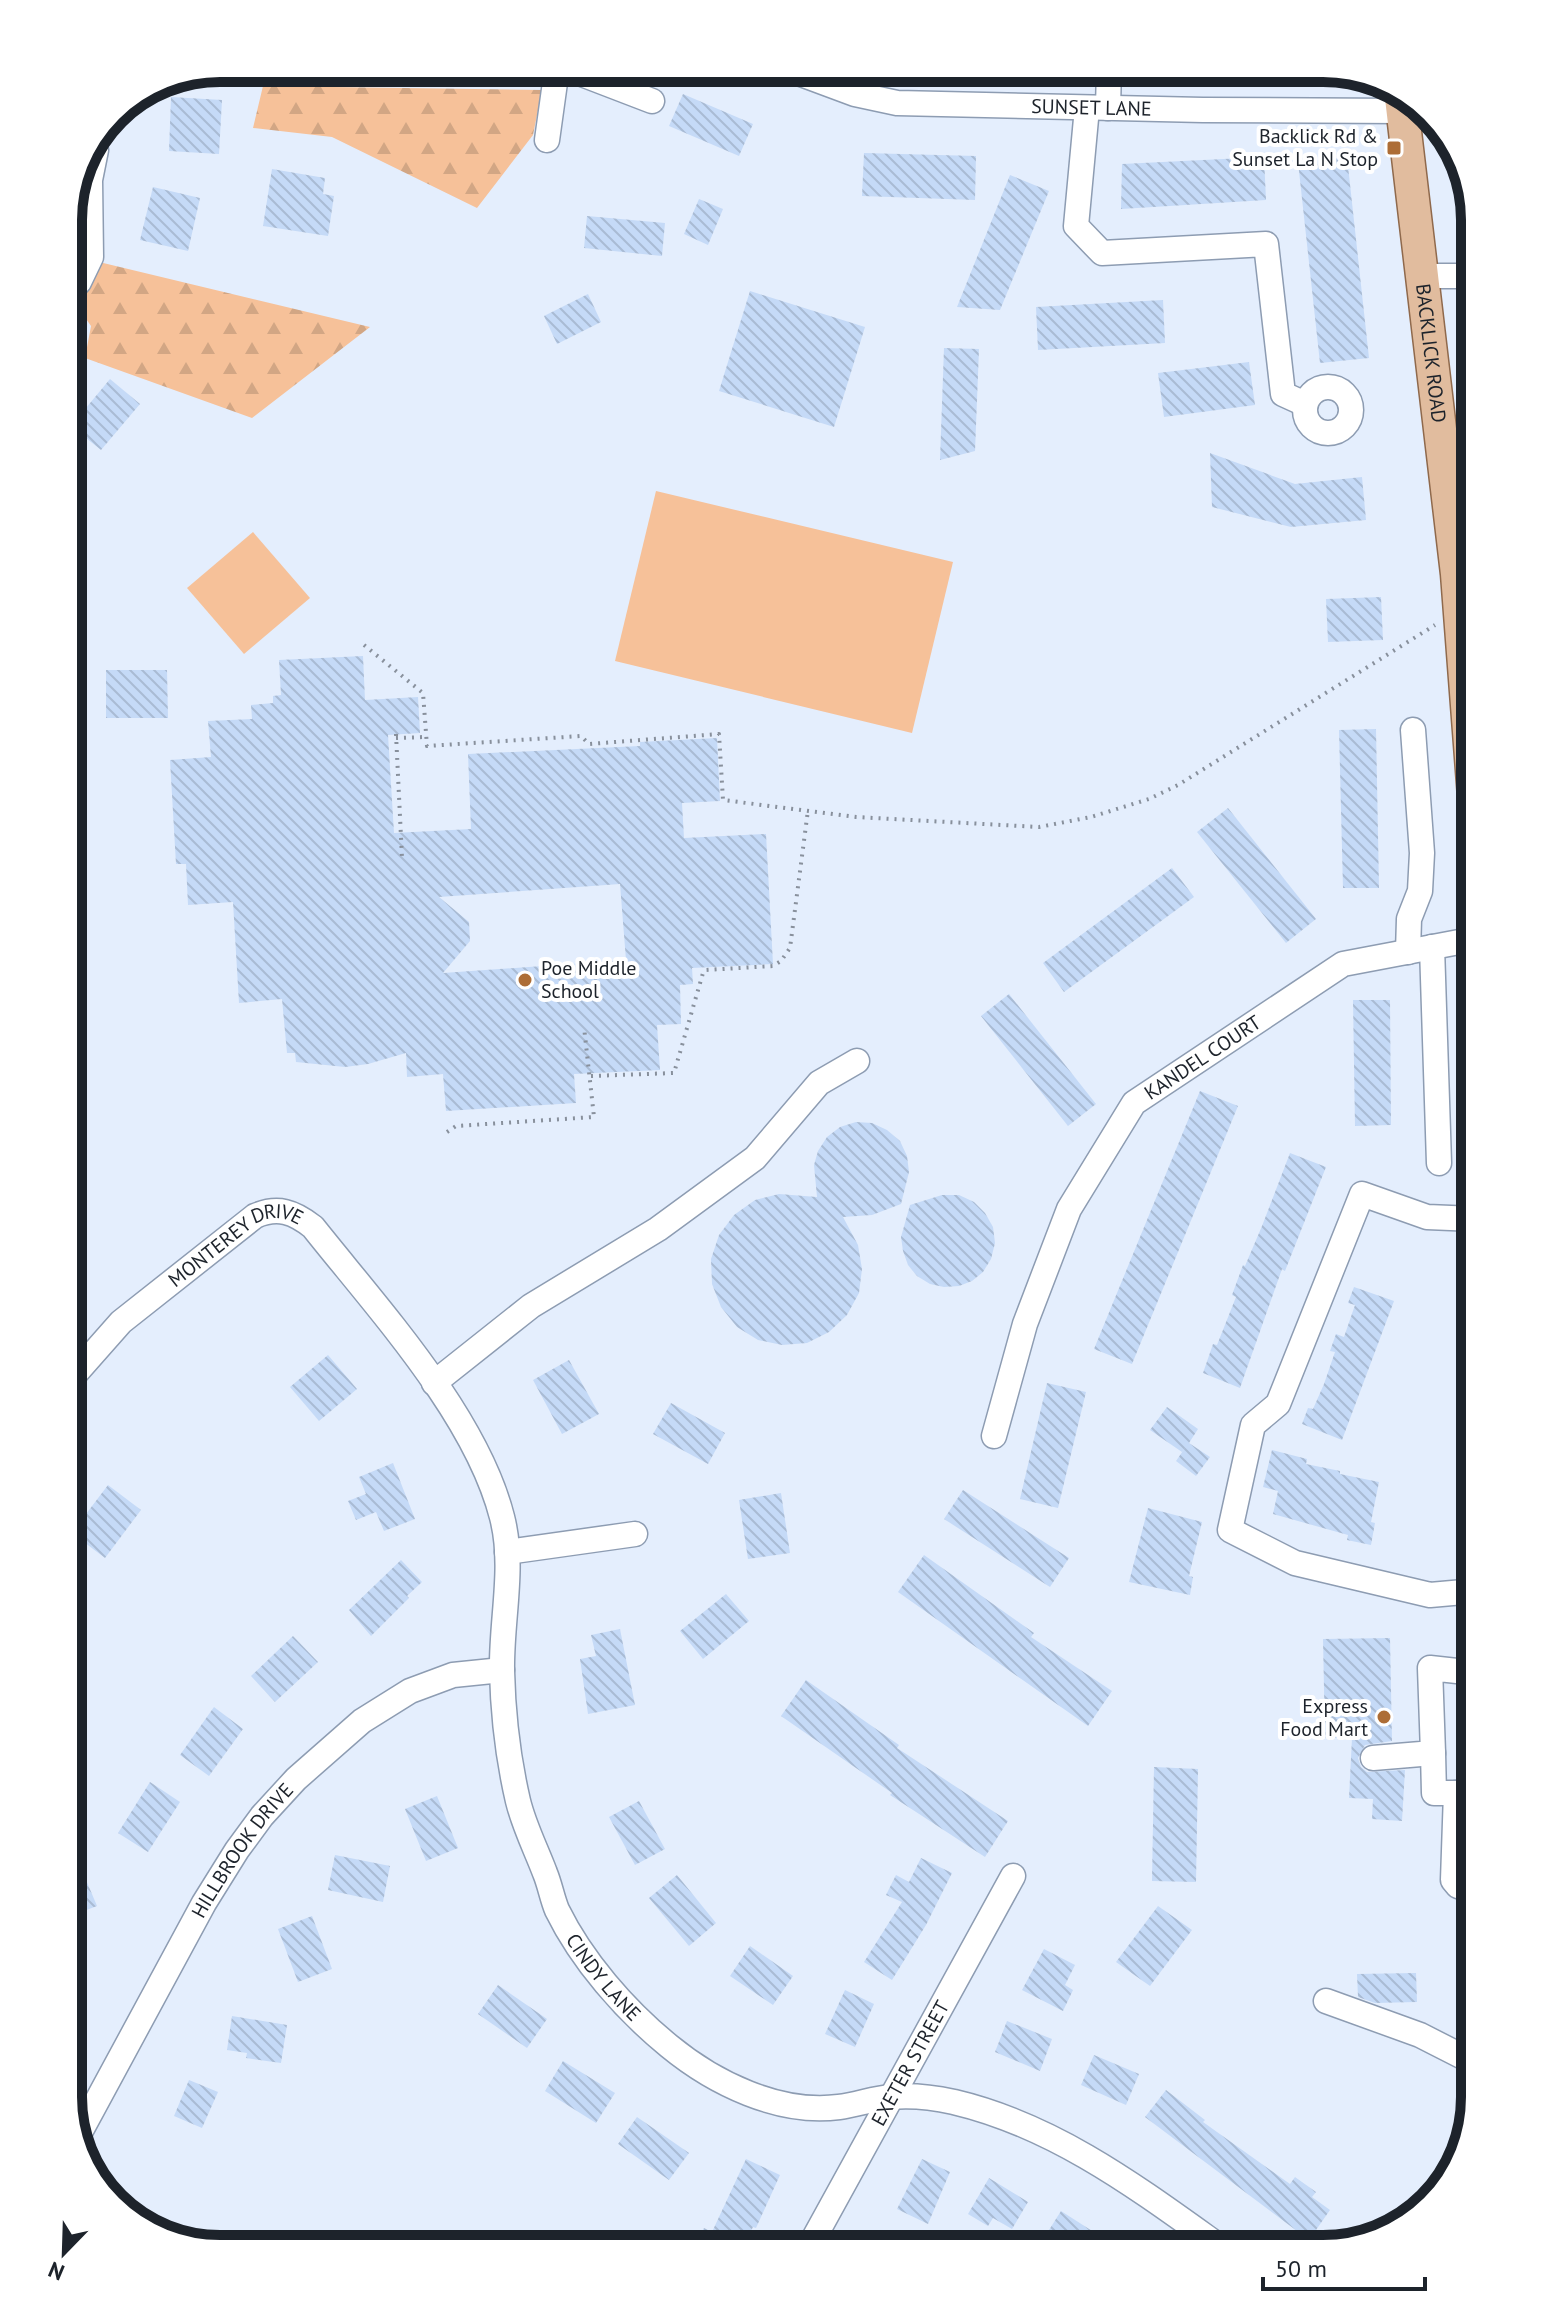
<svg xmlns="http://www.w3.org/2000/svg" width="1543" height="2317" font-family="'PT Sans',sans-serif">
  <style>
    .forest { fill: url(#forest-firs) }
    .pitch { fill: #f6c199 }
    .building { fill: url(#building-back-hatch); fill-rule: evenodd }
    .lines { fill: none; stroke-linecap: round; stroke-linejoin: round }
    .minor-casing { stroke: #8d9cb2; stroke-width: 27 }
    .major-casing { stroke: #8f694c; stroke-width: 35 }
    .path { stroke: #88909c; stroke-width: 4; stroke-dasharray: 2 6; stroke-linecap: butt }
    .minor { stroke: #fff; stroke-width: 24 }
    .major { stroke: #e1bc9e; stroke-width: 32 }
    .poi-dot { fill: #ad6d36; stroke: #fff; stroke-width: 3 }
    .labels { text-anchor: middle; dominant-baseline: central; stroke-width: 8; stroke-linejoin: round; paint-order: stroke }
    .street-label { font-size: 20px; fill: #1d232b; stroke: #fff }
    .poi-label { font-size: 20px; fill: #1d232b; stroke: #fff; text-anchor: end }
    .rim { fill: none; stroke: #1d232b; stroke-width: 10 }
  </style>
  <defs>
    <pattern id="forest-firs" width="22" height="20" patternUnits="userSpaceOnUse" patternTransform="scale(2)"><rect width="22" height="20" fill="#f6c199"/><path d="M5 1l3.5 6h-7zM16 11l3.5 6h-7z" fill="#d2a684"/></pattern>
    <pattern id="building-back-hatch" width="6" height="6" patternUnits="userSpaceOnUse" patternTransform="scale(2)"><rect width="6" height="6" fill="#c5daf7"/><path d="M-1 5l2 2M0 0l6 6M5-1l2 2" fill="none" stroke="#a9bbd4"/></pattern>
  </defs>
  <rect width="100%" height="100%" fill="#e4eefd"/>
  <!-- forest -->
  <g class="forest">
    <polygon points="263,86 542,90 533,135 477,208 332,137 253,128"/>
    <polygon points="77,192 70,255 370,327 252,418 85,358 91,326 68,293 68,210"/>
  </g>
  <!-- pitch -->
  <g class="pitch">
    <polygon points="656,491 953,562 912,733 615,661"/>
    <polygon points="253,532 310,598 244,654 187,588"/>
  </g>
  <!-- building -->
  <g class="building">
    <polygon points="683,94 753,124 739,156 669,126"/>
    <polygon points="171,97 222,100 219,154 169,151"/>
    <polygon points="864,153 976,156 975,200 862,196"/>
    <polygon points="1264,157 1266,200 1121,209 1122,164"/>
    <polygon points="1347,157 1369,358 1320,363 1298,162"/>
    <polygon points="272,169 325,178 323,194 334,196 328,236 263,226"/>
    <polygon points="1010,175 1049,191 1000,310 957,307"/>
    <polygon points="153,187 200,198 188,251 140,240"/>
    <polygon points="699,199 723,209 708,245 684,234"/>
    <polygon points="587,216 665,223 662,256 584,248"/>
    <polygon points="750,291 865,327 834,427 719,391"/>
    <polygon points="588,294 601,322 557,344 544,316"/>
    <polygon points="1163,300 1165,343 1038,350 1036,307"/>
    <polygon points="944,348 979,349 975,451 940,460"/>
    <polygon points="1249,362 1255,405 1164,417 1158,373"/>
    <polygon points="110,379 140,404 101,450 71,426"/>
    <polygon points="1210,453 1295,484 1362,477 1366,520 1291,527 1212,507"/>
    <polygon points="1381,597 1383,640 1328,642 1326,599"/>
    <path d="M363,656L365,700L418,697L420,733L388,735L394,833L471,829L468,754L640,746V742L717,738L720,801L682,803L684,838L766,834L773,964L692,968L693,984L680,985L681,1024L657,1025L660,1070L574,1074L576,1103L446,1111L443,1074L407,1077L406,1053L368,1064L345,1067L296,1062L295,1053H287L282,999L239,1003L233,902L188,905L186,864H176L170,760L211,757L208,721L252,719L251,705L273,703V696L281,695L279,660ZM620,884L626,960L443,973L470,941L469,922L439,897Z"/>
    <polygon points="106,670 167,670 168,718 106,718"/>
    <polygon points="1376,729 1379,888 1343,888 1339,730"/>
    <polygon points="1228,808 1316,919 1286,943 1197,832"/>
    <polygon points="1172,868 1194,897 1064,992 1043,963"/>
    <polygon points="1009,994 1096,1104 1068,1126 981,1016"/>
    <polygon points="1353,1000 1390,1000 1391,1125 1355,1126"/>
    <polygon points="1200,1091 1238,1106 1132,1364 1094,1349"/>
    <polygon points="856,1122 872,1123 887,1130 900,1141 907,1156 909,1172 901,1204 872,1215 843,1217 858,1245 862,1269 859,1293 847,1315 829,1332 807,1343 782,1345 758,1340 737,1327 721,1307 712,1284 711,1259 719,1235 734,1215 755,1200 779,1194 817,1197 814,1165 818,1151 827,1137 840,1127"/>
    <polygon points="1290,1153 1326,1167 1285,1271 1282,1269 1240,1388 1203,1373 1213,1344 1217,1345 1236,1297 1232,1295 1243,1265 1245,1266 1262,1226"/>
    <polygon points="942,1195 959,1195 974,1202 985,1213 993,1227 995,1243 991,1259 983,1272 972,1281 959,1286 944,1287 930,1284 917,1276 908,1265 903,1251 901,1237 910,1205"/>
    <polygon points="1354,1287 1394,1301 1342,1440 1302,1424 1308,1408 1313,1409 1324,1384 1335,1352 1330,1351 1336,1334 1344,1337 1355,1305 1348,1303"/>
    <polygon points="328,1355 357,1389 319,1421 290,1387"/>
    <polygon points="569,1360 599,1414 562,1434 533,1380"/>
    <polygon points="1047,1383 1086,1392 1058,1508 1020,1499"/>
    <polygon points="671,1403 725,1433 708,1464 653,1434"/>
    <polygon points="1167,1407 1198,1429 1189,1443 1210,1457 1196,1476 1176,1461 1187,1445 1182,1452 1150,1430"/>
    <polygon points="1272,1450 1307,1459 1306,1464 1340,1471 1340,1474 1379,1482 1371,1522 1375,1523 1371,1545 1347,1540 1348,1535 1273,1514 1278,1491 1263,1487"/>
    <polygon points="393,1463 415,1519 384,1531 376,1512 356,1520 348,1501 366,1494 359,1477"/>
    <polygon points="108,1485 141,1510 105,1558 68,1530 68,1501 86,1514"/>
    <polygon points="963,1490 1069,1558 1050,1587 944,1519"/>
    <polygon points="781,1493 790,1553 748,1559 739,1500"/>
    <polygon points="1148,1508 1202,1522 1189,1576 1193,1577 1190,1595 1129,1582"/>
    <polygon points="924,1555 1034,1633 1031,1637 1112,1691 1088,1726 898,1592"/>
    <polygon points="401,1560 422,1582 407,1596 409,1598 371,1636 349,1610"/>
    <polygon points="726,1594 749,1621 703,1659 680,1631"/>
    <polygon points="620,1629 635,1705 588,1714 580,1659 596,1656 591,1635"/>
    <polygon points="293,1636 318,1662 275,1702 251,1676"/>
    <polygon points="1390,1638 1392,1741 1365,1745 1358,1758 1361,1767 1367,1772 1405,1770 1402,1821 1372,1819 1373,1799 1349,1798 1352,1738 1325,1738 1323,1639"/>
    <polygon points="806,1680 899,1745 897,1748 1008,1821 985,1857 890,1795 892,1793 781,1716"/>
    <polygon points="214,1707 243,1729 209,1776 180,1755"/>
    <polygon points="1154,1767 1198,1769 1196,1882 1152,1881"/>
    <polygon points="150,1782 180,1802 148,1852 118,1833"/>
    <polygon points="437,1796 458,1848 426,1861 405,1809"/>
    <polygon points="639,1801 665,1849 635,1865 609,1817"/>
    <polygon points="68,1837 97,1906 68,1917"/>
    <polygon points="335,1855 390,1866 383,1902 328,1890"/>
    <polygon points="921,1858 952,1873 926,1925 892,1980 864,1962 902,1902 886,1895 896,1875 909,1882"/>
    <polygon points="677,1875 716,1923 689,1946 649,1898"/>
    <polygon points="1158,1906 1192,1930 1150,1986 1116,1962"/>
    <polygon points="312,1916 332,1969 298,1982 278,1929"/>
    <polygon points="750,1946 793,1976 773,2005 730,1976"/>
    <polygon points="1044,1949 1075,1965 1065,1985 1073,1990 1063,2011 1022,1990"/>
    <polygon points="1416,1973 1417,2002 1375,2003 1358,1997 1357,1974"/>
    <polygon points="498,1985 547,2019 527,2048 478,2014"/>
    <polygon points="845,1990 874,2004 855,2047 825,2034"/>
    <polygon points="232,2016 287,2025 281,2063 246,2058 247,2053 227,2050"/>
    <polygon points="1007,2021 1052,2039 1040,2071 995,2052"/>
    <polygon points="1094,2055 1139,2074 1126,2105 1081,2085"/>
    <polygon points="563,2061 615,2093 596,2123 545,2091"/>
    <polygon points="189,2080 218,2092 202,2128 174,2116"/>
    <polygon points="1166,2090 1205,2120 1203,2122 1290,2184 1295,2177 1316,2192 1312,2197 1330,2210 1309,2240 1145,2117"/>
    <polygon points="637,2117 689,2153 669,2180 618,2144"/>
    <polygon points="746,2159 780,2175 756,2228 753,2227 742,2248 744,2249 693,2249 704,2228 712,2232"/>
    <polygon points="922,2159 950,2172 928,2224 897,2209"/>
    <polygon points="989,2178 1028,2202 1012,2229 993,2218 988,2226 968,2214"/>
    <polygon points="1061,2211 1100,2236 1091,2249 1037,2249"/>
  </g>
  <g class="lines">
    <defs>
      <g id="minor">
        <polyline points="566,68 652,101"/>
        <path id="s1" d="M785,68L855,94L897,103L1203,110L1402,111"/>
        <polyline points="1087,108 1076,226 1102,253 1266,244 1283,394 1305,404"/>
        <polyline points="1108,108 1109,68"/>
        <polyline points="547,140 557,68"/>
        <polyline points="1423,276 1475,276"/>
        <polyline points="68,294 79,282 91,257 90,180 96,150"/>
        <circle cx="1328" cy="410" r="23"/>
        <polyline points="1432,947 1439,1163"/>
        <polyline points="1408,952 1409,919 1420,891 1422,853 1413,730"/>
        <path id="s2" d="M68,1382L121,1322L255,1216C278,1206 294,1212 313,1227C378,1309 476,1415 502,1517C515,1567 501,1619 502,1671C503,1714 508,1758 518,1801C524,1826 536,1849 545,1873C550,1885 552,1898 557,1910C582,1961 625,2010 669,2046C714,2083 779,2115 839,2107C857,2105 874,2098 892,2097C911,2095 935,2098 954,2102C1056,2126 1139,2189 1223,2249"/>
        <polyline points="434,1383 531,1306 658,1229 755,1158 819,1083 857,1061"/>
        <path id="s3" d="M994,1436L1025,1324L1069,1209L1134,1103L1343,964L1475,939"/>
        <polyline points="507,1552 635,1534"/>
        <polyline points="1475,1591 1430,1595 1295,1563 1230,1530 1253,1425 1278,1404 1362,1194 1427,1217 1475,1219"/>
        <polyline points="1433,1753 1434,1793 1475,1793"/>
        <polyline points="1373,1758 1433,1753 1430,1668 1475,1673"/>
        <polyline points="1456,1793 1453,1880 1458,1886 1475,1892"/>
        <polyline points="1326,2001 1420,2035 1475,2063"/>
        <path id="s4" d="M78,2136L204,1903L237,1850L262,1816L296,1779L362,1721L410,1691L453,1675L502,1670"/>
        <path id="s5" d="M808,2249L1013,1876"/>
      </g>
      <g id="major">
        <path id="s6" d="M1400,89L1457,574L1475,810"/>
      </g>
    </defs>
    <!-- minor casing -->
    <use href="#minor" class="minor-casing"/>
    <!-- major casing -->
    <use href="#major" class="major-casing"/>
    <!-- path -->
    <g class="path">
      <polyline points="364,645 423,693 427,746 581,736 589,744 719,734 723,800 856,817 1039,827 1091,817 1149,799 1178,785 1435,625"/>
      <polyline points="396,734 402,858"/>
      <polyline points="396,738 425,737"/>
      <polyline points="591,1076 674,1073 703,973 706,970 773,966 781,961 790,948 808,810"/>
      <polyline points="447,1132 456,1126 594,1117 584,1027"/>
    </g>
    <!-- minor -->
    <use href="#minor" class="minor"/>
    <!-- major -->
    <use href="#major" class="major"/>
  </g>
  <!-- markers -->
  <g class="poi-dot">
    <rect x="1386" y="140" width="16" height="16" rx="4"/>
    <circle cx="525" cy="980" r="8"/>
    <circle cx="1384" cy="1717" r="8"/>
  </g>
  <g class="labels">
    <!-- street labels -->
    <g class="street-label">
      <text stroke="none"><textPath href="#s1" startOffset="312">SUNSET LANE</textPath></text>
      <text stroke="none"><textPath href="#s6" startOffset="266">BACKLICK ROAD</textPath></text>
      <text stroke="none"><textPath href="#s3" startOffset="446">KANDEL COURT</textPath></text>
      <text stroke="none"><textPath href="#s2" startOffset="222">MONTEREY DRIVE</textPath></text>
      <text stroke="none"><textPath href="#s4" startOffset="330">HILLBROOK DRIVE</textPath></text>
      <text stroke="none"><textPath href="#s2" startOffset="1146">CINDY LANE</textPath></text>
      <text stroke="none"><textPath href="#s5" startOffset="212">EXETER STREET</textPath></text>
    </g>
    <!-- poi labels -->
    <g class="poi-label">
      <text x="1378" y="136">Backlick Rd &amp;<tspan x="1378" dy="23">Sunset La N Stop</tspan></text>
      <text x="541" y="968" text-anchor="start">Poe Middle<tspan x="541" dy="23">School</tspan></text>
      <text x="1368" y="1706">Express<tspan x="1368" dy="23">Food Mart</tspan></text>
    </g>
  </g>
  <!-- crop -->
  <path d="M0 0H1543V2317H0ZM220 82H1323A138 138 0 0 1 1461 220V2097A138 138 0 0 1 1323 2235H220A138 138 0 0 1 82 2097V220A138 138 0 0 1 220 82Z" fill="#fff" fill-rule="evenodd"/>
  <path class="rim" d="M220 82H1323A138 138 0 0 1 1461 220V2097A138 138 0 0 1 1323 2235H220A138 138 0 0 1 82 2097V220A138 138 0 0 1 220 82Z"/>
  <!-- north arrow -->
  <g transform="translate(64 2253) rotate(203)" stroke="#ffffff" stroke-width="6" paint-order="stroke">
  <path d="M0-6L14 30L0 20L-14 30Z" fill="#1d232b"/>
  <text y="-12" font-size="22" font-weight="bold" text-anchor="middle" fill="#1d232b">N</text>
  </g>
  <!-- scale -->
  <path d="M1263 2277v12h162v-12" fill="none" stroke="#1d232b" stroke-width="4"/>
  <text x="1275" y="2277" font-size="24" fill="#1d232b" stroke="#ffffff" stroke-width="6" paint-order="stroke">50 m</text>
</svg>
